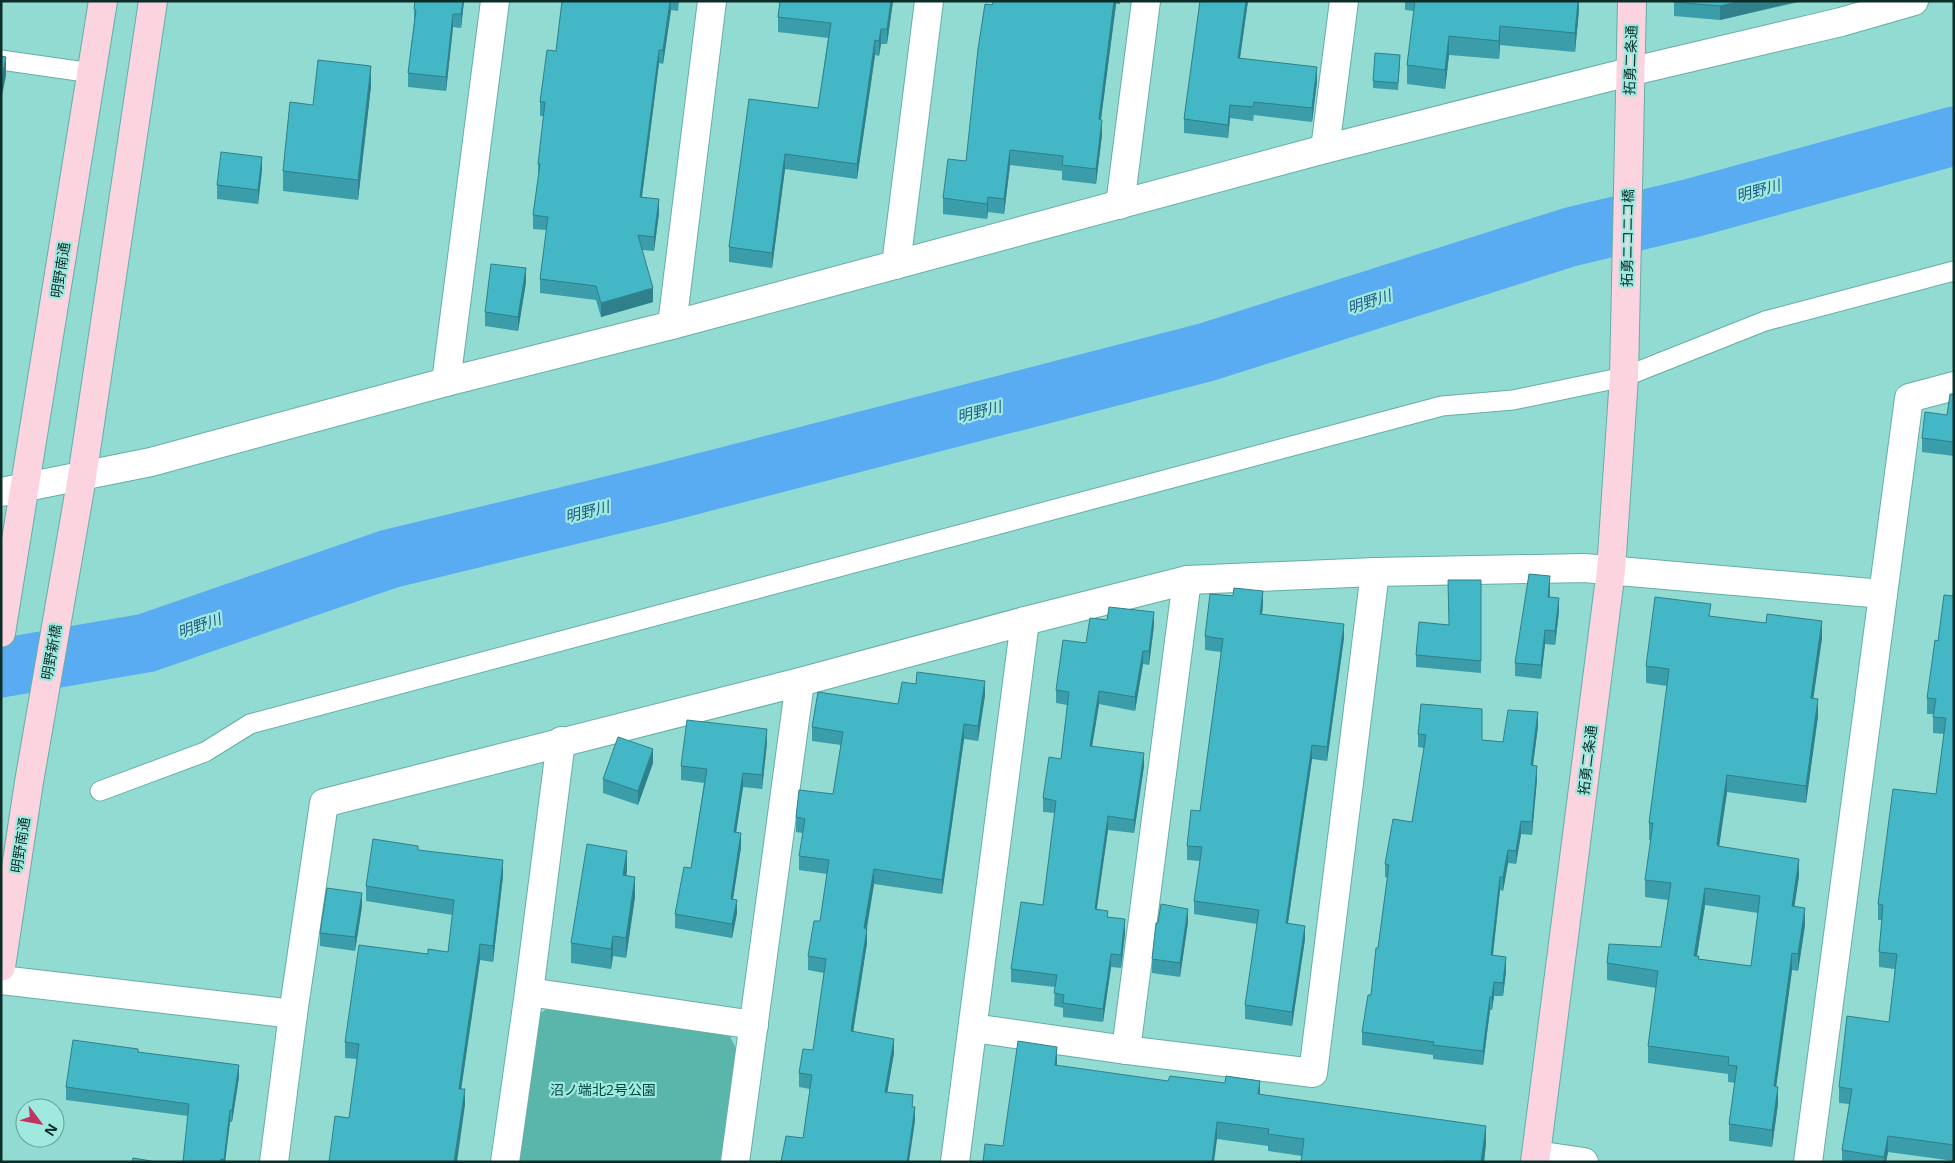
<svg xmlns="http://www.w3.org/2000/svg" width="1955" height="1163" font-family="'Open Sans','Noto Sans JP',sans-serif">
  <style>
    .green { fill: #5ab5ab }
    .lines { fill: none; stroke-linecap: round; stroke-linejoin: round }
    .river { stroke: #59acf1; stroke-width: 59 }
    .lane-casing { stroke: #65aea6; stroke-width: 21 }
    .street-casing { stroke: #65aea6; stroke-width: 30 }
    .secondary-casing { stroke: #65aea6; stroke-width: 30 }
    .lane { stroke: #fff; stroke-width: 19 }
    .street { stroke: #fff; stroke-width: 28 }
    .secondary { stroke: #fcd4df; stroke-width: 28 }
    .wall { fill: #3a9da9; fill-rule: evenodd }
    .shaded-wall { fill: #2f808a }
    .building { fill: #43b7c5; stroke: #2f808a; fill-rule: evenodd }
    .labels { text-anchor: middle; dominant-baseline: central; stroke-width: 4.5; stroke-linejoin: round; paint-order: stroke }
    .street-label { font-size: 14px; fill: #0d2d29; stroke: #9fe9df }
    .park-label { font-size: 14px; fill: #004843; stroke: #9fe9df }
    .water-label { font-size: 15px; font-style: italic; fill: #205a87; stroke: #9fe9df }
  </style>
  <rect width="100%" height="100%" fill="#92dbd2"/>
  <!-- green -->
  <polygon class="green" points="549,1008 729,1034 737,1051 721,1162 516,1162 535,1016"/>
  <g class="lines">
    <!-- river -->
    <polyline class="river" points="1,668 146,643 389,559 662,493 1207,352 1570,237 1692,208 1954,136"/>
    <defs>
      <g id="lane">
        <polyline points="1,60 92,73"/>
        <polyline points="100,791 205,752 250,724 1442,406 1513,400 1624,377 1765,321 1954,271"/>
      </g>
      <g id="street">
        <polyline points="1325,149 1344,1"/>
        <polyline points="1120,205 1146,1"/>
        <polyline points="896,265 929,1"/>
        <polyline points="672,325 712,1"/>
        <polyline points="446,382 495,1"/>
        <polyline points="1,492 151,462 446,382 672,325 1325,149 1629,72 1841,22 1914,1"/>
        <polyline points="1,980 293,1014"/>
        <polyline points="529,992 754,1025"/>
        <polyline points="973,1028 1126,1050 1313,1073 1375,572"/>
        <polyline points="1126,1050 1187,580"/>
        <polyline points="1536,1155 1584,1162"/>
        <polyline points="274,1162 293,1014 324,803 800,682 1025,621 1187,580 1375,572 1584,568 1883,594"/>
        <polyline points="505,1162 529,992 561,741"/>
        <polyline points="735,1162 800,682"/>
        <polyline points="955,1162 1025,621"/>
        <polyline points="1808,1162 1909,398 1954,386"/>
      </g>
      <g id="secondary">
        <polyline points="1,633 103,1"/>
        <polyline points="1,967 29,782 82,477 153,1"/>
        <polyline points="1535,1162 1611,570 1624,377 1632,1"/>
      </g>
    </defs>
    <!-- lane casing -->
    <use href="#lane" class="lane-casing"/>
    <!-- street casing -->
    <use href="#street" class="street-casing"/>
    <!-- secondary casing -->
    <use href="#secondary" class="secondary-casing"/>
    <!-- lane -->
    <use href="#lane" class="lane"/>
    <!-- street -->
    <use href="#street" class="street"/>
    <!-- secondary -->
    <use href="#secondary" class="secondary"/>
  </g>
  <!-- wall -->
  <g class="wall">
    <polygon points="464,1 461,28 453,27 446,91 408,87 408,73 414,23 414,9"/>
    <polygon points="562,1 679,1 678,11 671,10 663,64 659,63 642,197 659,213 654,251 642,250 653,302 601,317 596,300 540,293 540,279 547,230 533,229 533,215 538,178 538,164 544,116 540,116 540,102 556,51"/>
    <polygon points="780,1 893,1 887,44 881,44 879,56 875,55 857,179 785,169 772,268 729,262 729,247 749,99 818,108 828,38 778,32 778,17"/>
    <polygon points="993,1 1120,1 1120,4 1116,4 1101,119 1102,135 1096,184 1062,180 1062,171 1010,165 1004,214 988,212 987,219 943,214 943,198 966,161"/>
    <polygon points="1200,1 1248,1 1240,58 1317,81 1312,122 1254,115 1253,121 1230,118 1228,138 1184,133 1184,119"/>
    <polygon points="1405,1 1579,1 1579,10 1575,52 1500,45 1499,59 1449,55 1445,89 1407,84 1407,65 1414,11 1405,10"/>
    <polygon points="1674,1 1799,2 1720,20 1674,16"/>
    <polygon points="1400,62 1398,90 1373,88 1373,81"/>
    <polygon points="371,86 358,200 283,191 283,171 313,105"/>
    <polygon points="262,170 258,204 217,199 217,185"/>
    <polygon points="526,282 518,331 485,326 485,312"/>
    <polygon points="1954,394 1954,456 1922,452 1922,438 1947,415"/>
    <polygon points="1481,580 1481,673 1416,667 1416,655 1449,625"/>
    <polygon points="1954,589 1954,1161 1888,1152 1886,1162 1842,1162 1842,1150 1849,1104 1839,1103 1839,1087 1889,1022 1895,969 1879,967 1879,952 1882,920 1878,920 1878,904 1936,794 1944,734 1933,733 1933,714 1927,714 1927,698 1938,641 1953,596"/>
    <polygon points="1550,590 1550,597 1559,611 1555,645 1545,644 1541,679 1515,676 1515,663"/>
    <polygon points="1263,605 1262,614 1344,638 1327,761 1312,759 1288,923 1305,939 1292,1026 1245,1019 1245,1005 1257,924 1194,914 1194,901 1200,861 1187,860 1187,846 1200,811 1221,652 1205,650 1205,636"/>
    <path d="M1711,616L1822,638L1813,698L1818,716L1806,803L1727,792L1719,846L1799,876L1794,906L1805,925L1798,971L1792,970L1776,1086L1778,1104L1772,1147L1729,1141V1124L1735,1083L1728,1082V1074L1648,1063V1046L1656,988L1607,980V963L1661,947L1668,900L1645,897V880L1651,840H1649V823L1667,686L1646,683V666ZM1705,905L1758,913L1751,966L1699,959L1697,956Z"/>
    <polygon points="1154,625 1149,665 1143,664 1135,711 1099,704 1092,746 1144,766 1134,833 1108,830 1096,909 1108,917 1125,933 1121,968 1111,967 1103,1022 1063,1017 1063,1008 1054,1006 1055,987 1011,982 1011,969 1043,905 1055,813 1043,812 1043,798 1061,759 1067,705 1056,703 1056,690 1086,643"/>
    <polygon points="985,695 978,741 964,739 942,894 874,884 867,929 867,943 853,1032 894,1053 887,1092 913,1107 915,1121 803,1138 810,1089 799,1087 799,1073 813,1050 824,973 808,970 808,956 820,921 827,874 799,870 799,856 803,833 796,832 796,817 833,794 841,745 812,741 812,727 898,704"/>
    <polygon points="1538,726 1533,766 1537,779 1532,835 1521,834 1516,864 1508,863 1503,891 1500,890 1493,956 1506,971 1503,996 1494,996 1492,1010 1490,1010 1483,1065 1433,1059 1433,1055 1362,1045 1362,1032 1371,995 1378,948 1388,878 1385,877 1385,864 1412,822 1424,748 1418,747 1418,734 1503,742"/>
    <polygon points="767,743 762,789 743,787 736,832 741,847 733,899 737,913 732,938 675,928 675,914 691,868 704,783 681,780 681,766"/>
    <polygon points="653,763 638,805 603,793 603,779"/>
    <polygon points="418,850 503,876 493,962 480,960 461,1089 465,1105 357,1059 345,1058 345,1042 428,954 448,952 453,915 366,901 366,886"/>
    <polygon points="627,871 626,875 635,897 626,958 613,956 611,969 571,963 571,943"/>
    <polygon points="362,906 355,951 320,946 320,933"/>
    <polygon points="1188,922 1180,977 1152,973 1152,959 1158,923"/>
    <polygon points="138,1052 239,1077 232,1122 230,1122 225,1162 183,1162 188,1116 66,1100 66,1087"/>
    <polygon points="1057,1063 1057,1066 1260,1095 1486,1143 1484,1162 1301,1162 1302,1156 1268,1151 1268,1146 1217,1139 1003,1146"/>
  </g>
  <!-- shaded-wall -->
  <g class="shaded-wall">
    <polygon points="463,1 464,1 461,28 461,14"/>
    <polygon points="670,1 671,10 663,64 663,50"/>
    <polygon points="891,1 893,1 887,44 887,29"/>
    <polygon points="1114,1 1116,1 1116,4 1099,134 1099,119"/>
    <polygon points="1246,1 1248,1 1238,71 1238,58"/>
    <polygon points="1578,1 1579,1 1579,10 1575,52 1575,33"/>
    <polygon points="1741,1 1799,1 1720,20 1720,6"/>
    <polygon points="453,14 453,27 446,91 446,77"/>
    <polygon points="1500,26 1500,45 1499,59 1499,41"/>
    <polygon points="881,29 881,44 879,56 879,41"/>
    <polygon points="1449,36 1449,55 1445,89 1445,70"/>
    <polygon points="875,40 875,55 857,179 857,164"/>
    <polygon points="659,50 659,63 640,211 640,197"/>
    <polygon points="6,57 6,76 1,100 1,82"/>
    <polygon points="371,66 371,86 358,200 358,180"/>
    <polygon points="1317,67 1317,81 1312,122 1312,108"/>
    <polygon points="1230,105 1230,118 1228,138 1228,125"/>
    <polygon points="1102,120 1102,135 1096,184 1096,169"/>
    <polygon points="1010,150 1010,165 1004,214 1004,199"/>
    <polygon points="785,154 785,169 772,268 772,253"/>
    <polygon points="262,157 262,170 258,204 258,190"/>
    <polygon points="988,197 988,212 987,219 987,204"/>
    <polygon points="659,199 659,213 654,251 654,237"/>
    <polygon points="526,268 526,282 518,331 518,317"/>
    <polygon points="653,288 653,302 601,317 601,303"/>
    <polygon points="1550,576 1550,590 1548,610 1548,597"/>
    <polygon points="1263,591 1263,605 1260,628 1260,614"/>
    <polygon points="1559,598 1559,611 1555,645 1555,631"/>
    <polygon points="1154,612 1154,625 1149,665 1149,651"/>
    <polygon points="1822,621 1822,638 1811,715 1811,698"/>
    <polygon points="1344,624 1344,638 1327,761 1327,747"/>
    <polygon points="1545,630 1545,644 1541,679 1541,665"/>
    <polygon points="1143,651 1143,664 1135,711 1135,697"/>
    <polygon points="985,681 985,695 978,741 978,726"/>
    <polygon points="1099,691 1099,704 1090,759 1090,746"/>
    <polygon points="1818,699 1818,716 1806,803 1806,786"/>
    <polygon points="1538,712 1538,726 1531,779 1531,765"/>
    <polygon points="964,724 964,739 942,894 942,880"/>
    <polygon points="767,729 767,743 762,789 762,775"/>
    <polygon points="1312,745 1312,759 1286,936 1286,923"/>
    <polygon points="653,749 653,763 638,805 638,791"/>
    <polygon points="1144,753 1144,766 1134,833 1134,820"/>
    <polygon points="1537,766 1537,779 1532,835 1532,822"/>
    <polygon points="743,773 743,787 734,846 734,832"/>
    <polygon points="1727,775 1727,792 1717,861 1717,843"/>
    <polygon points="1108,816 1108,830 1095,922 1095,909"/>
    <polygon points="1521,821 1521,834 1516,864 1516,851"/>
    <polygon points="741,833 741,847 731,912 731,899"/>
    <polygon points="1508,850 1508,863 1503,891 1503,877"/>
    <polygon points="627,851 627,871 623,895 623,875"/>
    <polygon points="1799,859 1799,876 1792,923 1792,906"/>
    <polygon points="503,860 503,876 493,962 493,946"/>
    <polygon points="874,869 874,884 864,942 864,928"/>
    <polygon points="635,877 635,897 626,958 626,938"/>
    <polygon points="1500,877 1500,890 1491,969 1491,955"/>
    <polygon points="1705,888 1705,905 1694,973 1694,956"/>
    <polygon points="362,893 362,906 355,951 355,937"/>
    <polygon points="737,900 737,913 732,938 732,924"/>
    <polygon points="1805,908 1805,925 1798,971 1798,954"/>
    <polygon points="1188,909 1188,922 1180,977 1180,963"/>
    <polygon points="1125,919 1125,933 1121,968 1121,955"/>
    <polygon points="1305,926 1305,939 1292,1026 1292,1012"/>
    <polygon points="867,929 867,943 851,1045 851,1031"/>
    <polygon points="613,936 613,956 611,969 611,949"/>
    <polygon points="480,944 480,960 459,1104 459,1089"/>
    <polygon points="1792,953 1792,970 1774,1103 1774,1086"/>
    <polygon points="1111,954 1111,967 1103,1022 1103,1009"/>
    <polygon points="1506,957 1506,971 1503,996 1503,983"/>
    <polygon points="1494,982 1494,996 1492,1010 1492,997"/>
    <polygon points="1490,997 1490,1010 1483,1065 1483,1051"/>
    <polygon points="894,1039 894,1053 885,1106 885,1092"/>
    <polygon points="1057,1047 1057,1063 1055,1082 1055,1065"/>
    <polygon points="239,1065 239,1077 232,1122 232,1110"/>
    <polygon points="1260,1081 1260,1097 1258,1094"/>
    <polygon points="1778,1087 1778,1104 1772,1147 1772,1130"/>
    <polygon points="465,1089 465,1105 457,1162 454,1162"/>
    <polygon points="915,1107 915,1121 909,1162 907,1162"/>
    <polygon points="230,1110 230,1122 225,1162 224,1162"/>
    <polygon points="1217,1122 1217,1139 1214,1162 1212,1162"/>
    <polygon points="1486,1126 1486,1143 1484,1162 1481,1162"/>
    <polygon points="1888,1136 1888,1152 1886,1162 1884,1162 1884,1157"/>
  </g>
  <!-- building -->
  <g class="building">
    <polygon points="415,1 463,1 461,14 453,14 446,77 408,73 416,10 414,9"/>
    <polygon points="562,1 670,1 663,50 659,50 640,197 659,199 654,237 638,235 653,288 601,303 596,286 540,279 548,217 533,215 540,164 538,164 545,102 540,102 547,50 556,51"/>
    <polygon points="780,1 891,1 887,29 881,29 879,41 875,40 857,164 785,154 772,253 729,247 749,99 818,108 831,23 778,17"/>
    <polygon points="993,1 1114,1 1099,119 1102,120 1096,169 1062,165 1063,156 1010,150 1004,199 988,197 987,204 943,198 948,159 966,161 978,49 985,4 992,5"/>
    <polygon points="1200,1 1246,1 1238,58 1317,67 1312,108 1254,102 1253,107 1230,105 1228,125 1184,119"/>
    <polygon points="1415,1 1578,1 1575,33 1500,26 1499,41 1449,36 1445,70 1407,65"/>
    <polygon points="1674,1 1741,1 1720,6 1674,2"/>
    <polygon points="1375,53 1400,55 1398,83 1373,81"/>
    <polygon points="1,56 6,57 1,82"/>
    <polygon points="318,60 371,66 358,180 283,171 290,102 313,105"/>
    <polygon points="221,152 262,157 258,190 217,185"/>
    <polygon points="491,264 526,268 518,317 485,312"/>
    <polygon points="1950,394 1954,394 1954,442 1922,438 1925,412 1947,415"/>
    <polygon points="1529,574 1550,576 1548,597 1559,598 1555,631 1545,630 1541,665 1515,663"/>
    <polygon points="1448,580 1481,580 1481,661 1416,655 1419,622 1449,625"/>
    <polygon points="1234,588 1263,591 1260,614 1344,624 1327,747 1312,745 1286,923 1305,926 1292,1012 1245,1005 1259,910 1194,901 1202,847 1187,846 1191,810 1200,811 1223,639 1205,636 1210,594 1233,596"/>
    <polygon points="1954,589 1954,1145 1888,1136 1884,1157 1842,1150 1852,1089 1839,1087 1847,1016 1889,1022 1897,954 1879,952 1883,905 1878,904 1893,789 1936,794 1946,718 1933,717 1936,699 1927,698 1935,640 1938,641 1944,595 1953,596"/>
    <path d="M1655,597L1711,604L1709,616L1766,623L1767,614L1822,621L1811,698L1818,699L1806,786L1727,775L1717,843L1718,846L1799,859L1792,906L1805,908L1798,954L1792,953L1774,1086L1778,1087L1772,1130L1729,1124L1737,1066L1728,1065L1729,1057L1648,1046L1658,971L1607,963L1609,944L1661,947L1671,883L1645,880L1653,823H1649L1669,669L1646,666ZM1705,888L1760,896L1751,966L1698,959L1699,956H1694Z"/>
    <polygon points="1109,607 1154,612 1149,651 1143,651 1135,697 1099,691 1090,746 1144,753 1134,820 1108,816 1095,909 1108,911 1107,917 1125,919 1121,955 1111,954 1103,1009 1063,1003 1064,995 1054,993 1057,975 1011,969 1021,902 1043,905 1056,801 1043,798 1049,757 1061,759 1069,692 1056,690 1063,640 1086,643 1090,618 1107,620"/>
    <polygon points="917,672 985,681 978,726 964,724 942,880 874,869 864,928 867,929 851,1031 894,1039 885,1092 913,1095 912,1107 915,1107 907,1162 781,1162 786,1136 803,1138 812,1075 799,1073 803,1049 813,1050 826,959 808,956 814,921 820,921 829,860 799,856 805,819 796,817 799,790 833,794 843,732 812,727 818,692 898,704 902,682 916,684"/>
    <polygon points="1421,704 1482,709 1482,740 1503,742 1508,710 1538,712 1531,765 1537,766 1532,822 1521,821 1516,851 1508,850 1503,877 1500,877 1491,955 1506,957 1503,983 1494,982 1492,997 1490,997 1483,1051 1433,1045 1434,1042 1362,1032 1368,995 1371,995 1376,948 1378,948 1389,865 1385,864 1393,819 1412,822 1426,735 1418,734"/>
    <polygon points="687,720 767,729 762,775 743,773 734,832 741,833 731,899 737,900 732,924 675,914 684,867 691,868 707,769 681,766"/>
    <polygon points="618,737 653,749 638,791 603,779"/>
    <polygon points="373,839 418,846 418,850 503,860 493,946 480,944 459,1089 465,1089 454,1162 329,1162 335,1116 349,1118 359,1044 345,1042 359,945 428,954 428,949 448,952 454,900 366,886"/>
    <polygon points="587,844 627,851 623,875 635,877 626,938 613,936 611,949 571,943"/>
    <polygon points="327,888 362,893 355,937 320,933"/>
    <polygon points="1161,904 1188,909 1180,963 1152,959 1156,923 1158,923"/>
    <polygon points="73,1040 138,1049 138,1052 239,1065 232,1110 230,1110 224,1160 221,1159 220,1162 183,1162 189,1104 66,1087"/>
    <polygon points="1018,1041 1057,1047 1055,1065 1168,1081 1170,1076 1225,1083 1226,1076 1260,1081 1258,1094 1486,1126 1481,1162 1444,1161 1444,1162 1301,1162 1304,1139 1268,1134 1269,1129 1217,1122 1212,1162 983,1162 985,1144 1003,1146"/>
    <polygon points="133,1158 157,1162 132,1162"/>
  </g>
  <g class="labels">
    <!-- street labels -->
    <g class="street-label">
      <text transform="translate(1630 60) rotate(-88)">拓勇二条通</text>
      <text transform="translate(1627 238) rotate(-89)">拓勇ニコニコ橋</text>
      <text transform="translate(60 270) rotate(-81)">明野南通</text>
      <text transform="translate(51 652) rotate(-80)">明野新橋</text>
      <text transform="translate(1587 760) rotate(-83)">拓勇二条通</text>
      <text transform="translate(20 845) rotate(-81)">明野南通</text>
    </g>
    <!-- park labels -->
    <g class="park-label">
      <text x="603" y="1089">沼ノ端北2号公園</text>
    </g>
    <!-- water labels -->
    <g class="water-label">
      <text transform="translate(1758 190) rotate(-15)">明野川</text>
      <text transform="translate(1369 301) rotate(-18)">明野川</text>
      <text transform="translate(979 411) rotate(-14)">明野川</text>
      <text transform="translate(587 511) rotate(-14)">明野川</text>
      <text transform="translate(199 625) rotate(-19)">明野川</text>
    </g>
  </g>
  <!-- border -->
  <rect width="1955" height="1163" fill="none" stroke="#0d2d29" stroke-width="5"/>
  <!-- north arrow -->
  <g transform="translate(40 1123) rotate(122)"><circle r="24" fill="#9fe9df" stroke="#659e96"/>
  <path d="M0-4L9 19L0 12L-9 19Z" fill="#c13361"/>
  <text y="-8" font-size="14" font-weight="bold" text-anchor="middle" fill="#0d2d29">N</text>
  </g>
</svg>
